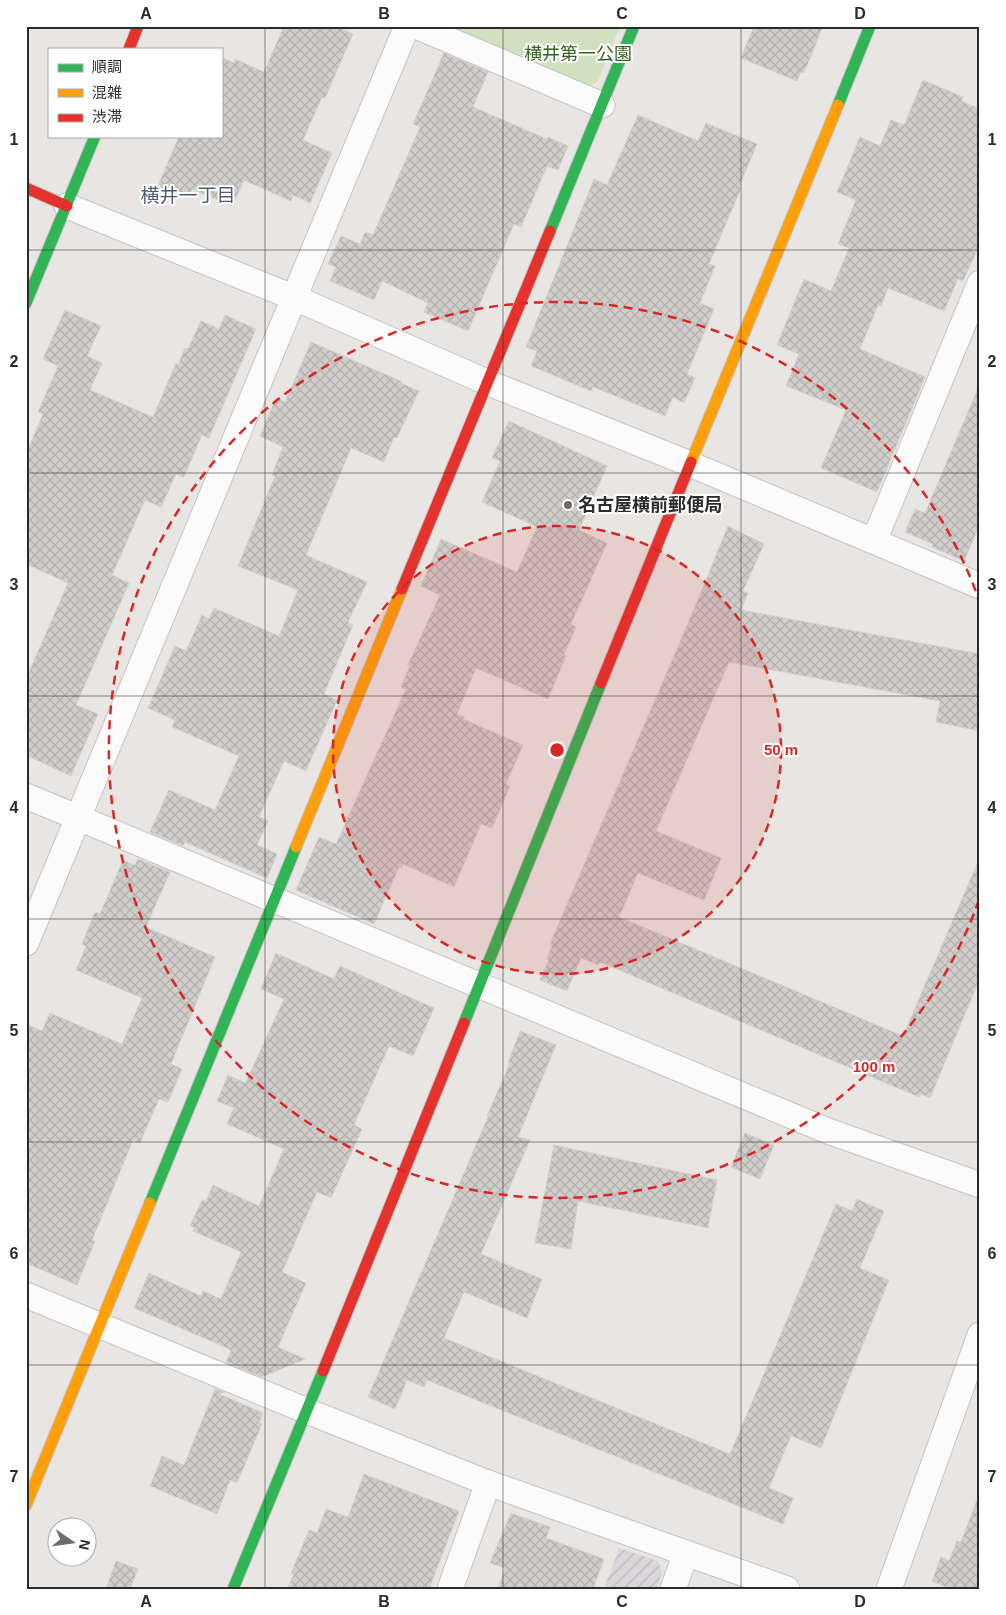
<svg xmlns="http://www.w3.org/2000/svg" width="1006" height="1615" font-family="Arial,'Noto Sans JP',sans-serif">
  <style>
    .industrial { fill: url(#industrial-furrows) }
    .park { fill: #cfe1be }
    .building { fill: url(#building-cross-hatch); stroke: #d4d1ce }
    .lines { fill: none; stroke-linecap: round; stroke-linejoin: round }
    .street-casing { stroke: #c5c4c4; stroke-width: 27 }
    .fast-casing { stroke: #c5c4c4; stroke-width: 13 }
    .slow-casing { stroke: #c5c4c4; stroke-width: 13 }
    .jam-casing { stroke: #c5c4c4; stroke-width: 13 }
    .street { stroke: #fcfbfb; stroke-width: 25 }
    .fast { stroke: #30b455; stroke-width: 11 }
    .slow { stroke: #ff9f0a; stroke-width: 11 }
    .jam { stroke: #e5322d; stroke-width: 11 }
    .grid { fill: none; stroke: #2b2b2b; stroke-width: 1; stroke-opacity: 0.55 }
    .ring { fill: none; stroke: #d62828; stroke-width: 2.5; stroke-dasharray: 9 6 }
    .poi-dot { fill: #6e6c6b; stroke: #fff; stroke-width: 2 }
    .labels { text-anchor: middle; dominant-baseline: central; stroke-width: 4; stroke-linejoin: round; paint-order: stroke }
    .park-label { font-size: 18px; fill: #346222; stroke: #fff }
    .poi-label { font-size: 18px; font-weight: bold; fill: #2b2b2b; stroke: #fff; text-anchor: start }
    .neighbourhood-label { font-size: 19px; fill: #505a78; stroke: #fff }
    .centre { fill: #d62828; stroke: #fff; stroke-width: 2.5 }
    .ring-label { font-size: 15px; text-anchor: middle; font-weight: bold; fill: #d62828; stroke: #fff; stroke-width: 4; stroke-linejoin: round; paint-order: stroke }
    .neatline { fill: none; stroke: #2b2b2b; stroke-width: 2 }
    .grid-label { font-size: 16px; text-anchor: middle; font-weight: bold; fill: #2b2b2b }
  </style>
  <defs>
    <pattern id="industrial-furrows" width="10" height="10" patternUnits="userSpaceOnUse" patternTransform="scale(1.25)"><rect width="10" height="10" fill="#d9d7d9"/><path d="M-1 1l2-2M0 10L10 0M9 11l2-2" fill="none" stroke="#bab9ba"/></pattern>
    <pattern id="building-cross-hatch" width="8" height="8" patternUnits="userSpaceOnUse" patternTransform="scale(1.25)"><rect width="8" height="8" fill="#d0cdcb"/><path d="M0 0l8 8M0 8l8-8" fill="none" stroke="#b3b0ae"/></pattern>
  </defs>
  <rect width="100%" height="100%" fill="#e9e5e2"/>
  <!-- industrial -->
  <polygon class="industrial" points="619,1548 658,1561 662,1572 657,1589 604,1589"/>
  <!-- park -->
  <polygon class="park" points="441,26 620,26 598,81 587,87"/>
  <!-- building -->
  <g class="building">
    <polygon points="284,26 335,26 353,34 325,98 322,97 303,140 332,153 310,203 293,195 291,201 244,180 232,206 192,189 189,197 180,194 179,197 157,188 179,136 221,136 221,57 234,63 235,59 264,72"/>
    <polygon points="754,26 823,26 804,73 801,72 797,81 741,58"/>
    <polygon points="444,53 488,72 473,107 547,139 548,137 568,146 558,170 547,166 521,227 514,224 468,331 424,312 428,303 382,281 374,300 330,281 336,267 328,264 341,236 360,244 365,232 373,235 420,127 413,124"/>
    <polygon points="923,80 963,97 961,101 980,109 980,244 963,281 958,279 944,311 888,288 881,306 878,305 860,349 925,377 877,492 821,468 846,410 786,386 799,354 777,345 804,279 831,291 849,248 838,244 856,200 837,192 860,137 880,146 891,120 904,125"/>
    <polygon points="638,115 698,141 706,123 757,144 739,187 741,188 709,264 715,266 700,303 714,309 687,374 695,378 684,403 673,397 665,416 593,387 591,391 531,366 537,351 526,347 594,179 607,185"/>
    <polygon points="65,310 101,326 87,356 102,363 90,390 153,417 176,363 178,365 185,348 188,349 201,321 219,329 225,315 256,329 209,438 202,435 184,477 176,474 161,507 145,500 112,575 129,583 76,705 98,714 71,776 26,755 26,679 68,583 26,564 26,454 43,414 38,412 58,366 43,359"/>
    <polygon points="311,342 401,381 401,383 419,391 397,438 394,437 384,462 351,448 306,555 367,582 348,622 353,625 324,694 337,700 306,771 284,761 259,817 268,821 257,845 277,854 267,878 185,842 183,846 150,832 169,790 215,810 239,756 172,727 175,720 148,708 175,646 186,651 202,615 209,619 214,608 279,636 298,590 238,566 275,476 272,475 283,447 260,436 276,398 285,402"/>
    <polygon points="979,386 980,524 964,561 932,547 933,544 905,532 915,509 925,513"/>
    <polygon points="509,421 607,466 579,530 607,543 571,624 576,627 564,655 566,656 548,699 476,668 457,714 464,717 463,719 523,745 506,784 510,786 492,828 481,824 454,887 403,864 402,868 399,867 374,924 296,890 319,837 336,844 406,689 401,687 410,666 408,665 440,595 421,586 441,539 517,572 537,527 482,502 500,461 492,458"/>
    <polygon points="728,526 764,544 743,591 748,593 741,610 980,654 980,731 936,722 940,701 729,662 656,831 721,858 704,900 638,873 619,917 903,1036 980,857 980,978 930,1098 921,1094 919,1097 600,962 598,965 581,958 567,991 540,980 549,960 547,959 552,945 550,944 695,607"/>
    <polygon points="138,859 170,872 146,927 215,957 171,1064 182,1069 168,1102 159,1099 140,1143 133,1140 92,1240 95,1241 77,1285 26,1263 26,1024 42,1031 50,1013 122,1044 142,998 76,970 86,946 82,944 95,912 100,914 123,860 135,865"/>
    <polygon points="276,953 334,979 340,966 434,1008 413,1056 389,1046 354,1125 362,1129 331,1198 317,1192 282,1272 306,1283 278,1347 305,1359 262,1377 226,1362 231,1351 227,1348 134,1308 149,1273 201,1296 203,1291 221,1299 241,1252 193,1231 195,1228 190,1226 202,1200 206,1201 213,1185 259,1206 284,1149 227,1124 234,1108 217,1101 228,1075 245,1083 246,1082 284,999 261,989"/>
    <polygon points="520,1031 556,1045 518,1137 530,1140 481,1254 542,1279 527,1318 464,1292 444,1338 730,1454 836,1204 852,1211 857,1199 884,1211 860,1268 889,1280 821,1448 791,1436 769,1488 793,1498 783,1524 427,1380 424,1387 407,1380 395,1409 368,1397 488,1117 487,1116 510,1063 508,1063"/>
    <polygon points="745,1133 774,1145 760,1179 731,1167"/>
    <polygon points="554,1145 717,1180 708,1228 578,1201 571,1249 535,1243"/>
    <polygon points="215,1389 224,1392 219,1394 263,1413 259,1423 262,1424 237,1483 230,1480 217,1514 150,1486 162,1456 184,1465"/>
    <polygon points="364,1474 459,1511 429,1589 287,1589 294,1574 291,1573 309,1530 317,1533 326,1509 348,1517"/>
    <polygon points="977,1500 980,1500 980,1589 951,1589 932,1581 941,1557 949,1561 957,1541 961,1542"/>
    <polygon points="511,1513 550,1527 546,1538 604,1559 593,1589 498,1589 505,1568 490,1563"/>
    <polygon points="116,1561 138,1569 130,1589 106,1589"/>
  </g>
  <g class="lines">
    <defs>
      <g id="street">
        <polyline points="416,26 602,105"/>
        <polyline points="67,206 295,298 489,383 690,464 980,586"/>
        <polyline points="874,541 980,283"/>
        <polyline points="26,796 828,1131 980,1185"/>
        <polyline points="26,943 407,26"/>
        <polyline points="26,1295 307,1411 488,1483 787,1589"/>
        <polyline points="450,1589 488,1483"/>
        <polyline points="673,1589 686,1553"/>
        <polyline points="889,1589 980,1335"/>
      </g>
      <g id="fast">
        <polyline points="838,105 870,26"/>
        <polyline points="550,231 634,26"/>
        <polyline points="26,303 95,136"/>
        <polyline points="464,1023 601,683"/>
        <polyline points="150,1203 296,847"/>
        <polyline points="233,1589 323,1371"/>
      </g>
      <g id="slow">
        <polyline points="691,462 838,105"/>
        <polyline points="296,847 402,589"/>
        <polyline points="26,1505 150,1203"/>
      </g>
      <g id="jam">
        <polyline points="129,49 138,26"/>
        <polyline points="26,188 67,206"/>
        <polyline points="402,589 550,231"/>
        <polyline points="601,683 691,462"/>
        <polyline points="323,1371 464,1023"/>
      </g>
    </defs>
    <!-- street casing -->
    <use href="#street" class="street-casing"/>
    <!-- fast casing -->
    <use href="#fast" class="fast-casing"/>
    <!-- slow casing -->
    <use href="#slow" class="slow-casing"/>
    <!-- jam casing -->
    <use href="#jam" class="jam-casing"/>
    <!-- street -->
    <use href="#street" class="street"/>
    <!-- fast -->
    <use href="#fast" class="fast"/>
    <!-- slow -->
    <use href="#slow" class="slow"/>
    <!-- jam -->
    <use href="#jam" class="jam"/>
  </g>
  <!-- grid -->
  <path class="grid" d="M265,26V1589M503,26V1589M741,26V1589M26,250H980M26,473H980M26,696H980M26,919H980M26,1142H980M26,1365H980"/>
  <!-- distance rings -->
  <circle cx="557" cy="750" r="224" fill="#d62828" fill-opacity=".12"/>
  <g class="ring">
    <circle cx="557" cy="750" r="224"/>
    <path d="M979 900A448 448 0 1 1 979 600"/>
  </g>
  <!-- markers -->
  <circle class="poi-dot" cx="568" cy="505" r="5"/>
  <g class="labels">
    <!-- park labels -->
    <g class="park-label">
      <text x="578" y="54">横井第一公園</text>
    </g>
    <!-- poi labels -->
    <g class="poi-label">
      <text x="578" y="505">名古屋横前郵便局</text>
    </g>
    <!-- neighbourhood labels -->
    <g class="neighbourhood-label">
      <text x="188" y="195">横井一丁目</text>
    </g>
  </g>
  <circle cx="557" cy="750" r="8" class="centre"/>
  <g class="ring-label">
    <text x="781" y="755">50 m</text>
    <text x="874" y="1072">100 m</text>
  </g>
  <!-- border -->
  <rect width="1006" height="1615" fill="none" stroke="#ffffff" stroke-width="55"/>
  <!-- legend -->
  <rect x="48" y="48" width="175" height="90" fill="#ffffff" stroke="#aaaaaa"/>
  <rect x="58" y="64" width="25" height="8" fill="#30b455" stroke="#aaaaaa"/>
  <text x="92" y="72" font-size="15" fill="#2b2b2b">順調</text>
  <rect x="58" y="89" width="25" height="8" fill="#ff9f0a" stroke="#aaaaaa"/>
  <text x="92" y="98" font-size="15" fill="#2b2b2b">混雑</text>
  <rect x="58" y="114" width="25" height="8" fill="#e5322d" stroke="#aaaaaa"/>
  <text x="92" y="122" font-size="15" fill="#2b2b2b">渋滞</text>
  <!-- north arrow -->
  <g transform="translate(72 1542) rotate(103)"><circle r="24" fill="#ffffff" stroke="#aaaaaa"/>
  <path d="M0-4L9 19L0 12L-9 19Z" fill="#6e6c6b"/>
  <text y="-8" font-size="14" font-weight="bold" text-anchor="middle" fill="#2b2b2b">N</text>
  </g>
  <rect x="28" y="28" width="950" height="1560" class="neatline"/>
  <g class="grid-label">
    <text x="146" y="19">A</text>
    <text x="384" y="19">B</text>
    <text x="622" y="19">C</text>
    <text x="860" y="19">D</text>
    <text x="14" y="145">1</text>
    <text x="992" y="145">1</text>
    <text x="14" y="367">2</text>
    <text x="992" y="367">2</text>
    <text x="14" y="590">3</text>
    <text x="992" y="590">3</text>
    <text x="14" y="813">4</text>
    <text x="992" y="813">4</text>
    <text x="14" y="1036">5</text>
    <text x="992" y="1036">5</text>
    <text x="14" y="1259">6</text>
    <text x="992" y="1259">6</text>
    <text x="14" y="1482">7</text>
    <text x="992" y="1482">7</text>
    <text x="146" y="1607">A</text>
    <text x="384" y="1607">B</text>
    <text x="622" y="1607">C</text>
    <text x="860" y="1607">D</text>
  </g>
</svg>
